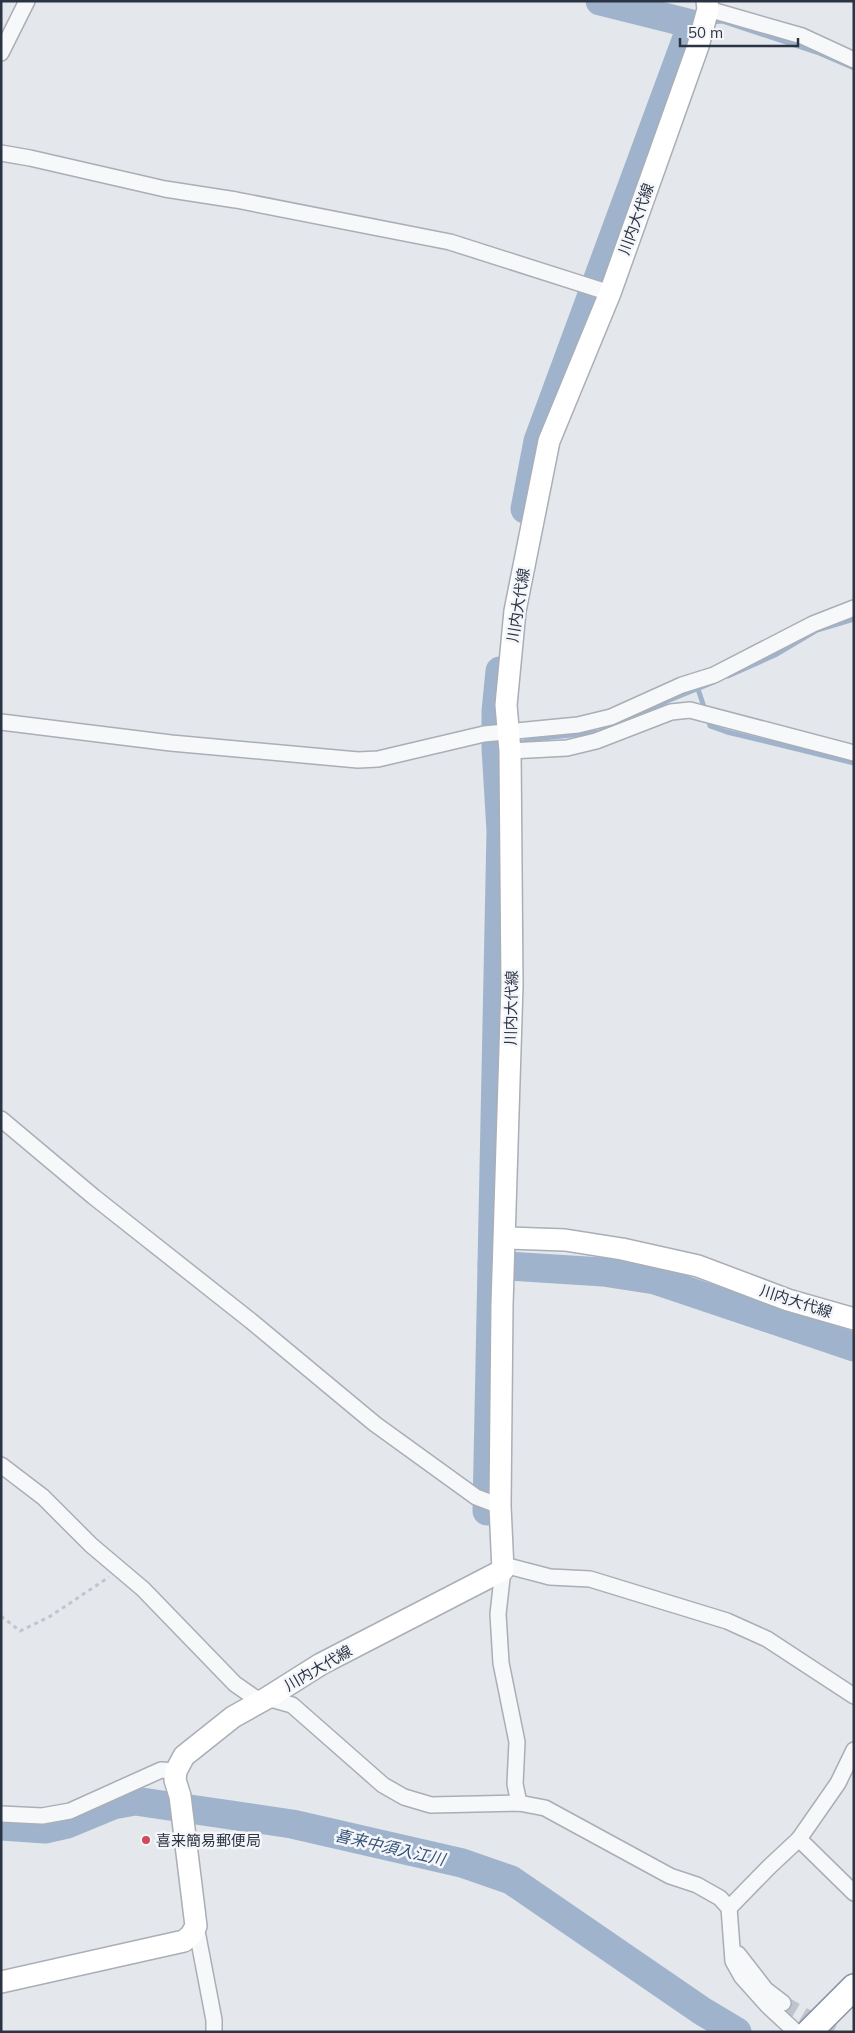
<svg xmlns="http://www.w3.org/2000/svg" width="855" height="2033" font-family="Mulish,'Noto Sans JP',sans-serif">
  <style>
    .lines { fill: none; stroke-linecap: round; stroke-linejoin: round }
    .stream { stroke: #9fb4cc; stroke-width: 5 }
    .river { stroke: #9fb4cc; stroke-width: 29 }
    .minor-tunnel { stroke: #bfc3cb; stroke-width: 15; stroke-dasharray: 15 8; stroke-linecap: butt }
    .minor-casing { stroke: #a9aeb7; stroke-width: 18 }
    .secondary-casing { stroke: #a9aeb7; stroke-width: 24 }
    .trunk-casing { stroke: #8b94a3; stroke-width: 28 }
    .path { stroke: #c2c5cb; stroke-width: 3; stroke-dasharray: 4 4; stroke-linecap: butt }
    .minor { stroke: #f7f8fa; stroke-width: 15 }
    .secondary { stroke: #fff; stroke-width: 21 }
    .trunk { stroke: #fff; stroke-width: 25 }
    .poi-dot { fill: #d1495b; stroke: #f4f6f9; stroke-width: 2 }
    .labels { text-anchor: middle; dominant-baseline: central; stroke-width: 5; stroke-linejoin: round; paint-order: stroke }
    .street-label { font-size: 15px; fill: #2b3445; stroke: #f4f6f9 }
    .poi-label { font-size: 15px; fill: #2b3445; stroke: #f4f6f9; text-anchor: start }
    .water-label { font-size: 16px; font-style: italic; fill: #34527a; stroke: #f4f6f9 }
  </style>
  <rect width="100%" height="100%" fill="#e4e7ec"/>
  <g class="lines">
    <!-- stream -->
    <g class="stream">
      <polyline points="710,22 722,21 819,53 854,68"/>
      <polyline points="728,676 775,655 817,630 854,619"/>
      <polyline points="698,689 705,710"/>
      <polyline points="708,718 710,726 727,732 854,763"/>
      <polyline points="514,744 543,738 599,732 667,701 714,682"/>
    </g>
    <!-- river -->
    <g class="river">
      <polyline points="525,509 538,441 692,24 600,1"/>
      <polyline points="500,671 496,711 496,748 501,831 492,1265 603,1272 655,1280 854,1347"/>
      <polyline points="487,1511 492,1265"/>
      <polyline points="1,1826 45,1829 67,1824 113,1805 135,1801 292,1824 462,1863 511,1880 702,2011 737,2032"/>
    </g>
    <!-- minor-tunnel -->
    <polyline class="minor-tunnel" points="783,2003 833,2032"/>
    <defs>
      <g id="minor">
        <polyline points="708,9 802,36 854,60"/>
        <polyline points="1,53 27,1"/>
        <polyline points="1,153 30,158 165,189 236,200 450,242 610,293"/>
        <polyline points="1,722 171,743 358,760 378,759 484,734 578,725 611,717 682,685 714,675 813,624 854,608"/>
        <polyline points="510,751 567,748 596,741 671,712 690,710 854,753"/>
        <polyline points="1,1119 94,1197 251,1321 375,1424 476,1497 500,1506"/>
        <polyline points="1,1465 43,1497 91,1545 143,1589 235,1684 261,1702"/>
        <polyline points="504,1565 550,1577 590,1579 727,1621 767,1639 854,1696"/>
        <polyline points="503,1570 498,1614 501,1663 517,1742 515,1784 519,1803"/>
        <polyline points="267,1698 292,1705 383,1785 404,1797 431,1805 519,1803 545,1808 670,1876 697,1885 720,1898 729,1908 733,1961 742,1977 768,2006 796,2032"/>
        <polyline points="1,1814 42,1816 70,1811 161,1770 176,1771"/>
        <polyline points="799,1839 838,1783 854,1750"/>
        <polyline points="729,1908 769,1867 799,1839 854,1893"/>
        <polyline points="196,1926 214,2020 214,2032"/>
        <polyline points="738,1954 766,1990 783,2003"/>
      </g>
      <g id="secondary">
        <polyline points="505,1238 565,1240 622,1249 698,1266 788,1300 854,1319"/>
        <polyline points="1,1982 184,1941 191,1935 196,1926 180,1796 175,1780 176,1771 184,1756 233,1717 267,1698 321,1664 503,1570 500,1506 502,1305 512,985 510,751 506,705 515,611 549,441 610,293 698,46 708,9 707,1"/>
      </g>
      <polyline id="trunk" points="809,2032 854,1987"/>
    </defs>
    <!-- minor casing -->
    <use href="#minor" class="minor-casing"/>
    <!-- secondary casing -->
    <use href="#secondary" class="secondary-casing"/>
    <!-- trunk casing -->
    <use href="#trunk" class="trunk-casing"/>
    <!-- path -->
    <polyline class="path" points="1,1616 20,1631 49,1617 109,1577"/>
    <!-- minor -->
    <use href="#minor" class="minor"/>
    <!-- secondary -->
    <use href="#secondary" class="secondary"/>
    <!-- trunk -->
    <use href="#trunk" class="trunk"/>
  </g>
  <!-- markers -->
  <circle class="poi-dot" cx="146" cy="1840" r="5"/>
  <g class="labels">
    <!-- street labels -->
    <g class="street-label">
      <text transform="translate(636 219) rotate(-70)">川内大代線</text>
      <text transform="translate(518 605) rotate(-81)">川内大代線</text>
      <text transform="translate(511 1008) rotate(-89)">川内大代線</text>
      <text transform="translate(796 1301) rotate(18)">川内大代線</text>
      <text transform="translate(318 1668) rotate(-30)">川内大代線</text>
    </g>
    <!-- poi labels -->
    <g class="poi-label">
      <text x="156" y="1840">喜来簡易郵便局</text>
    </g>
    <!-- water labels -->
    <g class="water-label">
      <text transform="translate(390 1847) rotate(13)">喜来中須入江川</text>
    </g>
  </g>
  <!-- border -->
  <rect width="855" height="2033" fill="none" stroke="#2b3445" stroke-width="5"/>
  <!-- scale -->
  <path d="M680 38v8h118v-8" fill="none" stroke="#2b3445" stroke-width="2.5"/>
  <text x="688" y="38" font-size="15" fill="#2b3445" stroke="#f4f6f9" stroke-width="4" paint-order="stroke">50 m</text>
</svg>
